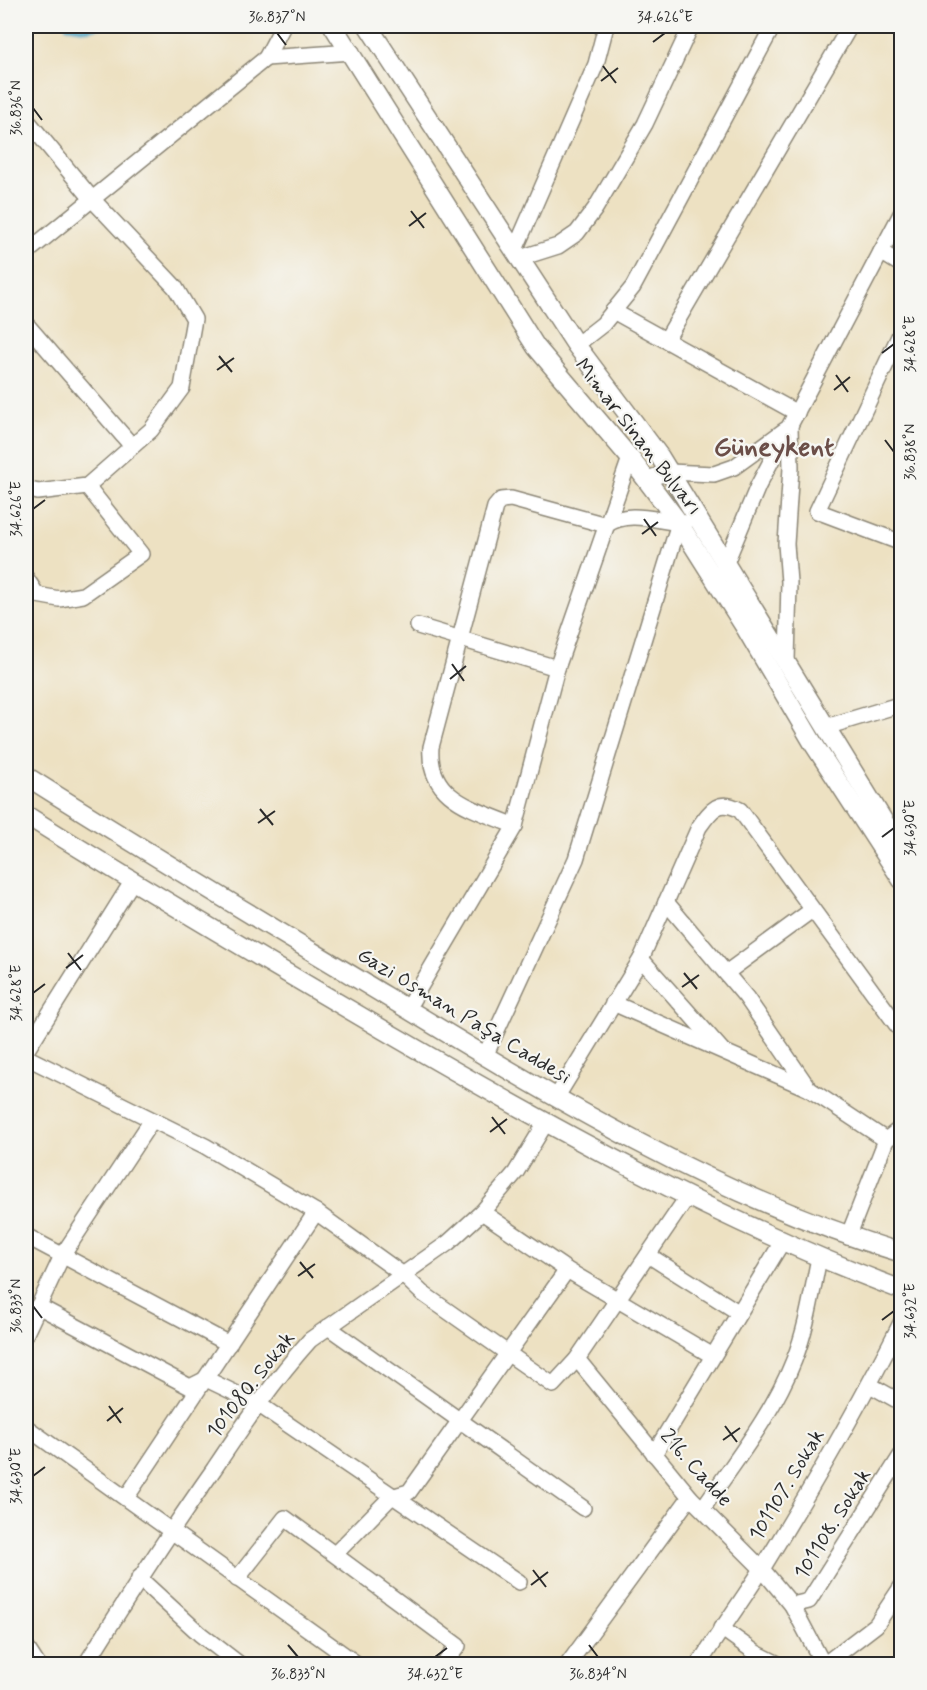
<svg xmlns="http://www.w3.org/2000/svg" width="927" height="1690" font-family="Mynerve,sans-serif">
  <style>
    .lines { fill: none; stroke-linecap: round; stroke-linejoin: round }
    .stream { stroke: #48a8c7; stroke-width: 4.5 }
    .minor-casing { stroke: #8c8676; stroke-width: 18 }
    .major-casing { stroke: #8c8676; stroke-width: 21 }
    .minor { stroke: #fff; stroke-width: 15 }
    .major { stroke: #fff; stroke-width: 18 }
    .ticks { fill: none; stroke: #2b2b2b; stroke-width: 2 }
    .labels { text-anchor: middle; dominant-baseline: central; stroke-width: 4.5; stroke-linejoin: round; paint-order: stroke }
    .street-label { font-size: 21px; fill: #2b2b2b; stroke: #f6f6f2 }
    .district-label { font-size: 27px; font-weight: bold; fill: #6b4e48; stroke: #f6f6f2 }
    .neatline { fill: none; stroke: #2b2b2b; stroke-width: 2 }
    .ticks-label { font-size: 15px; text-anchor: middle; fill: #2b2b2b }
  </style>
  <rect width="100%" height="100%" fill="#f6f6f2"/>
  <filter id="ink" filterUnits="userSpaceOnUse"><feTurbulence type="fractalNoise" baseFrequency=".0167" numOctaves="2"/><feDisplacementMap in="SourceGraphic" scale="12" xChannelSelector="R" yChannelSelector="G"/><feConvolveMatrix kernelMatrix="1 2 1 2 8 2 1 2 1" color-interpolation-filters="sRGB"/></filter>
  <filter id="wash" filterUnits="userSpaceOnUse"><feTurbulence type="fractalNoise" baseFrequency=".008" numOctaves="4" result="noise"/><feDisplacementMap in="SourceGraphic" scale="24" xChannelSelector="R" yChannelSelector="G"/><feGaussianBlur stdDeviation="1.35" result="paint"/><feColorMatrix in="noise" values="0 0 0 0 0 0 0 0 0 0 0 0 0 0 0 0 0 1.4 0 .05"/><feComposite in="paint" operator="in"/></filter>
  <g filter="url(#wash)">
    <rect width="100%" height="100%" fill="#ede1c2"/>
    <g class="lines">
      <!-- stream -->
      <polyline class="stream" points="67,26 86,29 102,26"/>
    </g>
  </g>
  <g filter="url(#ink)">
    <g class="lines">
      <defs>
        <g id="minor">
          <polyline points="891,26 902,31"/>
          <polyline points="266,58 352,52"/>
          <polyline points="26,119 92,199 175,287 194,319 182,388 151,430 87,486 38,492 26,489"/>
          <polyline points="515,250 596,64 606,26"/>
          <polyline points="881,252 902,265"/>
          <polyline points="26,253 266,58 283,26"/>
          <polyline points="520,258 558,246 577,233 595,209 645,124 691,26"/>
          <polyline points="613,311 797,413"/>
          <polyline points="26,324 132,446"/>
          <polyline points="902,330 817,511 902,543"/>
          <polyline points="666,340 850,26"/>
          <polyline points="576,345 603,324 633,287 773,26"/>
          <polyline points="647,479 669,472 714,474 734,467 785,430"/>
          <polyline points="722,572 758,486 902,212"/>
          <polyline points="26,578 37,595"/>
          <polyline points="26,593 59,599 83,595 141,554 87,486"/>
          <polyline points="418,626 557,668"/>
          <polyline points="787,661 789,582 786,544 791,468 790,426"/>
          <polyline points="826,727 902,704"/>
          <path d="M515,826C476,809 427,800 431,747L495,507L501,500L511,499L606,525C630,509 658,522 685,523"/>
          <polyline points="666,902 746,997 809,1089"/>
          <polyline points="641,959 721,1049"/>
          <polyline points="726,973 812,910"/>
          <polyline points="613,1003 809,1089 886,1140"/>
          <polyline points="407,1009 515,826 557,668 630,458"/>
          <polyline points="26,1051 132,882"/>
          <polyline points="485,1056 576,859 679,523"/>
          <polyline points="26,1057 205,1146 316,1212 402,1274 422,1293 553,1385 577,1359 688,1196"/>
          <path d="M556,1098L641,959L699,827C711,810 719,798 740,810L902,1032"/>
          <polyline points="482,1212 567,1270 713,1356"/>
          <polyline points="26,1236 229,1344"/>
          <polyline points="848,1237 886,1140 902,1127"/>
          <polyline points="648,1255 738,1312"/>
          <polyline points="38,1306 190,1387 206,1379 258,1404 519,1582"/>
          <polyline points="328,1327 583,1508"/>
          <polyline points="26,1333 62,1256 152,1120"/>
          <polyline points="577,1359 690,1497 762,1569 792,1605 823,1664"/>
          <polyline points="870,1385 902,1403"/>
          <polyline points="26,1427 357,1664"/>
          <polyline points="654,1454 782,1242"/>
          <polyline points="126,1498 316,1212"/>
          <path d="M703,1508C735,1461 773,1414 794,1360C807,1328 812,1292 819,1258"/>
          <polyline points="336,1553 391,1497 409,1492 567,1270"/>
          <polyline points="139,1578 200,1634 239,1664"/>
          <polyline points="237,1579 285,1518 458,1646 444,1664"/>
          <polyline points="792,1605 809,1601 902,1454"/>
          <polyline points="721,1628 756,1653 778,1664"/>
          <polyline points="26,1647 37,1664"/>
          <path d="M86,1664C127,1598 169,1533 214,1469C244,1424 274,1380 310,1340L448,1243L482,1212L516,1172L545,1124"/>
          <polyline points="568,1664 690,1497"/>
          <path d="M699,1664C719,1632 742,1601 762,1569C812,1488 859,1406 902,1321"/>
          <polyline points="825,1664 876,1625 902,1586"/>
        </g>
        <g id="major">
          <polyline points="333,26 536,347 630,458 679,523 746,629 813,743 902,880"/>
          <polyline points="368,26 576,345 660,457 902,851"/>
          <path d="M26,776C144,851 265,923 386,996C550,1096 716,1197 902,1253"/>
          <path d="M26,815C143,889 263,959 382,1029C550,1127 720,1222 902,1290"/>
        </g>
      </defs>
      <!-- minor casing -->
      <use href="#minor" class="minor-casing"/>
      <!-- major casing -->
      <use href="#major" class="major-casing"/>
      <!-- minor -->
      <use href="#minor" class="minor"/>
      <!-- major -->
      <use href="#major" class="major"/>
    </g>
  </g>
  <!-- ticks -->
  <path class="ticks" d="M277,33L286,45M653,42L665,33M603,66L616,83M601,81L618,68M33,108L42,120M411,211L424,228M409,226L426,213M882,353L894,344M219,356L232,372M217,370L234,358M836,375L848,392M834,390L850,377M885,440L894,452M33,509L45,500M644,519L656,536M642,534L658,522M452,664L464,681M450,679L466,666M260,809L273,825M258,823L275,811M882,837L894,828M68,953L81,970M66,968L83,955M684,973L697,989M682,987L699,975M33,993L45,984M492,1117L505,1134M490,1132L507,1119M300,1262L313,1278M298,1276L315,1264M33,1306L42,1318M882,1320L894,1311M109,1406L121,1423M107,1421L123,1408M725,1426L737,1442M723,1440L740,1428M33,1476L45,1467M533,1570L546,1587M531,1585L548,1572M288,1645L298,1657M589,1645L598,1657M435,1657L447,1648"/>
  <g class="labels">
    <!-- street labels -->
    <g class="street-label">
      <text transform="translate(638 437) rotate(52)">Mimar Sinan Bulvarı</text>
      <text transform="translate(464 1016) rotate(31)">Gazi Osman Paşa Caddesi</text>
      <text transform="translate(251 1385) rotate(-52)">101080. Sokak</text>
      <text transform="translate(696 1468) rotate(48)">216. Cadde</text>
      <text transform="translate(787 1485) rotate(-59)">101107. Sokak</text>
      <text transform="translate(833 1524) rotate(-58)">101108. Sokak</text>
    </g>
    <!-- district labels -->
    <g class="district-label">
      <text x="774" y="447">Güneykent</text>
    </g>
  </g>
  <!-- margin -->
  <rect width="927" height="1690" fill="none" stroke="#f6f6f2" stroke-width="66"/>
  <rect x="33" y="33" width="861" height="1624" class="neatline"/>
  <g class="ticks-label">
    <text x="277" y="22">36.837°N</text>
    <text x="665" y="22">34.626°E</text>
    <text transform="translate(16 108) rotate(-90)" y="5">36.836°N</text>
    <text transform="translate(910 344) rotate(-90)" y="5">34.628°E</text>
    <text transform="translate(910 452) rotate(-90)" y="5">36.838°N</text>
    <text transform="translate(16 509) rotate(-90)" y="5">34.626°E</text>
    <text transform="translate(910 828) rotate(-90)" y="5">34.630°E</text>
    <text transform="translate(16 993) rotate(-90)" y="5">34.628°E</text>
    <text transform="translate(16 1306) rotate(-90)" y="5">36.833°N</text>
    <text transform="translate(910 1311) rotate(-90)" y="5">34.632°E</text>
    <text transform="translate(16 1476) rotate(-90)" y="5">34.630°E</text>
    <text x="298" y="1679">36.833°N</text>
    <text x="435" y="1679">34.632°E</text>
    <text x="598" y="1679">36.834°N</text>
  </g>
</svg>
